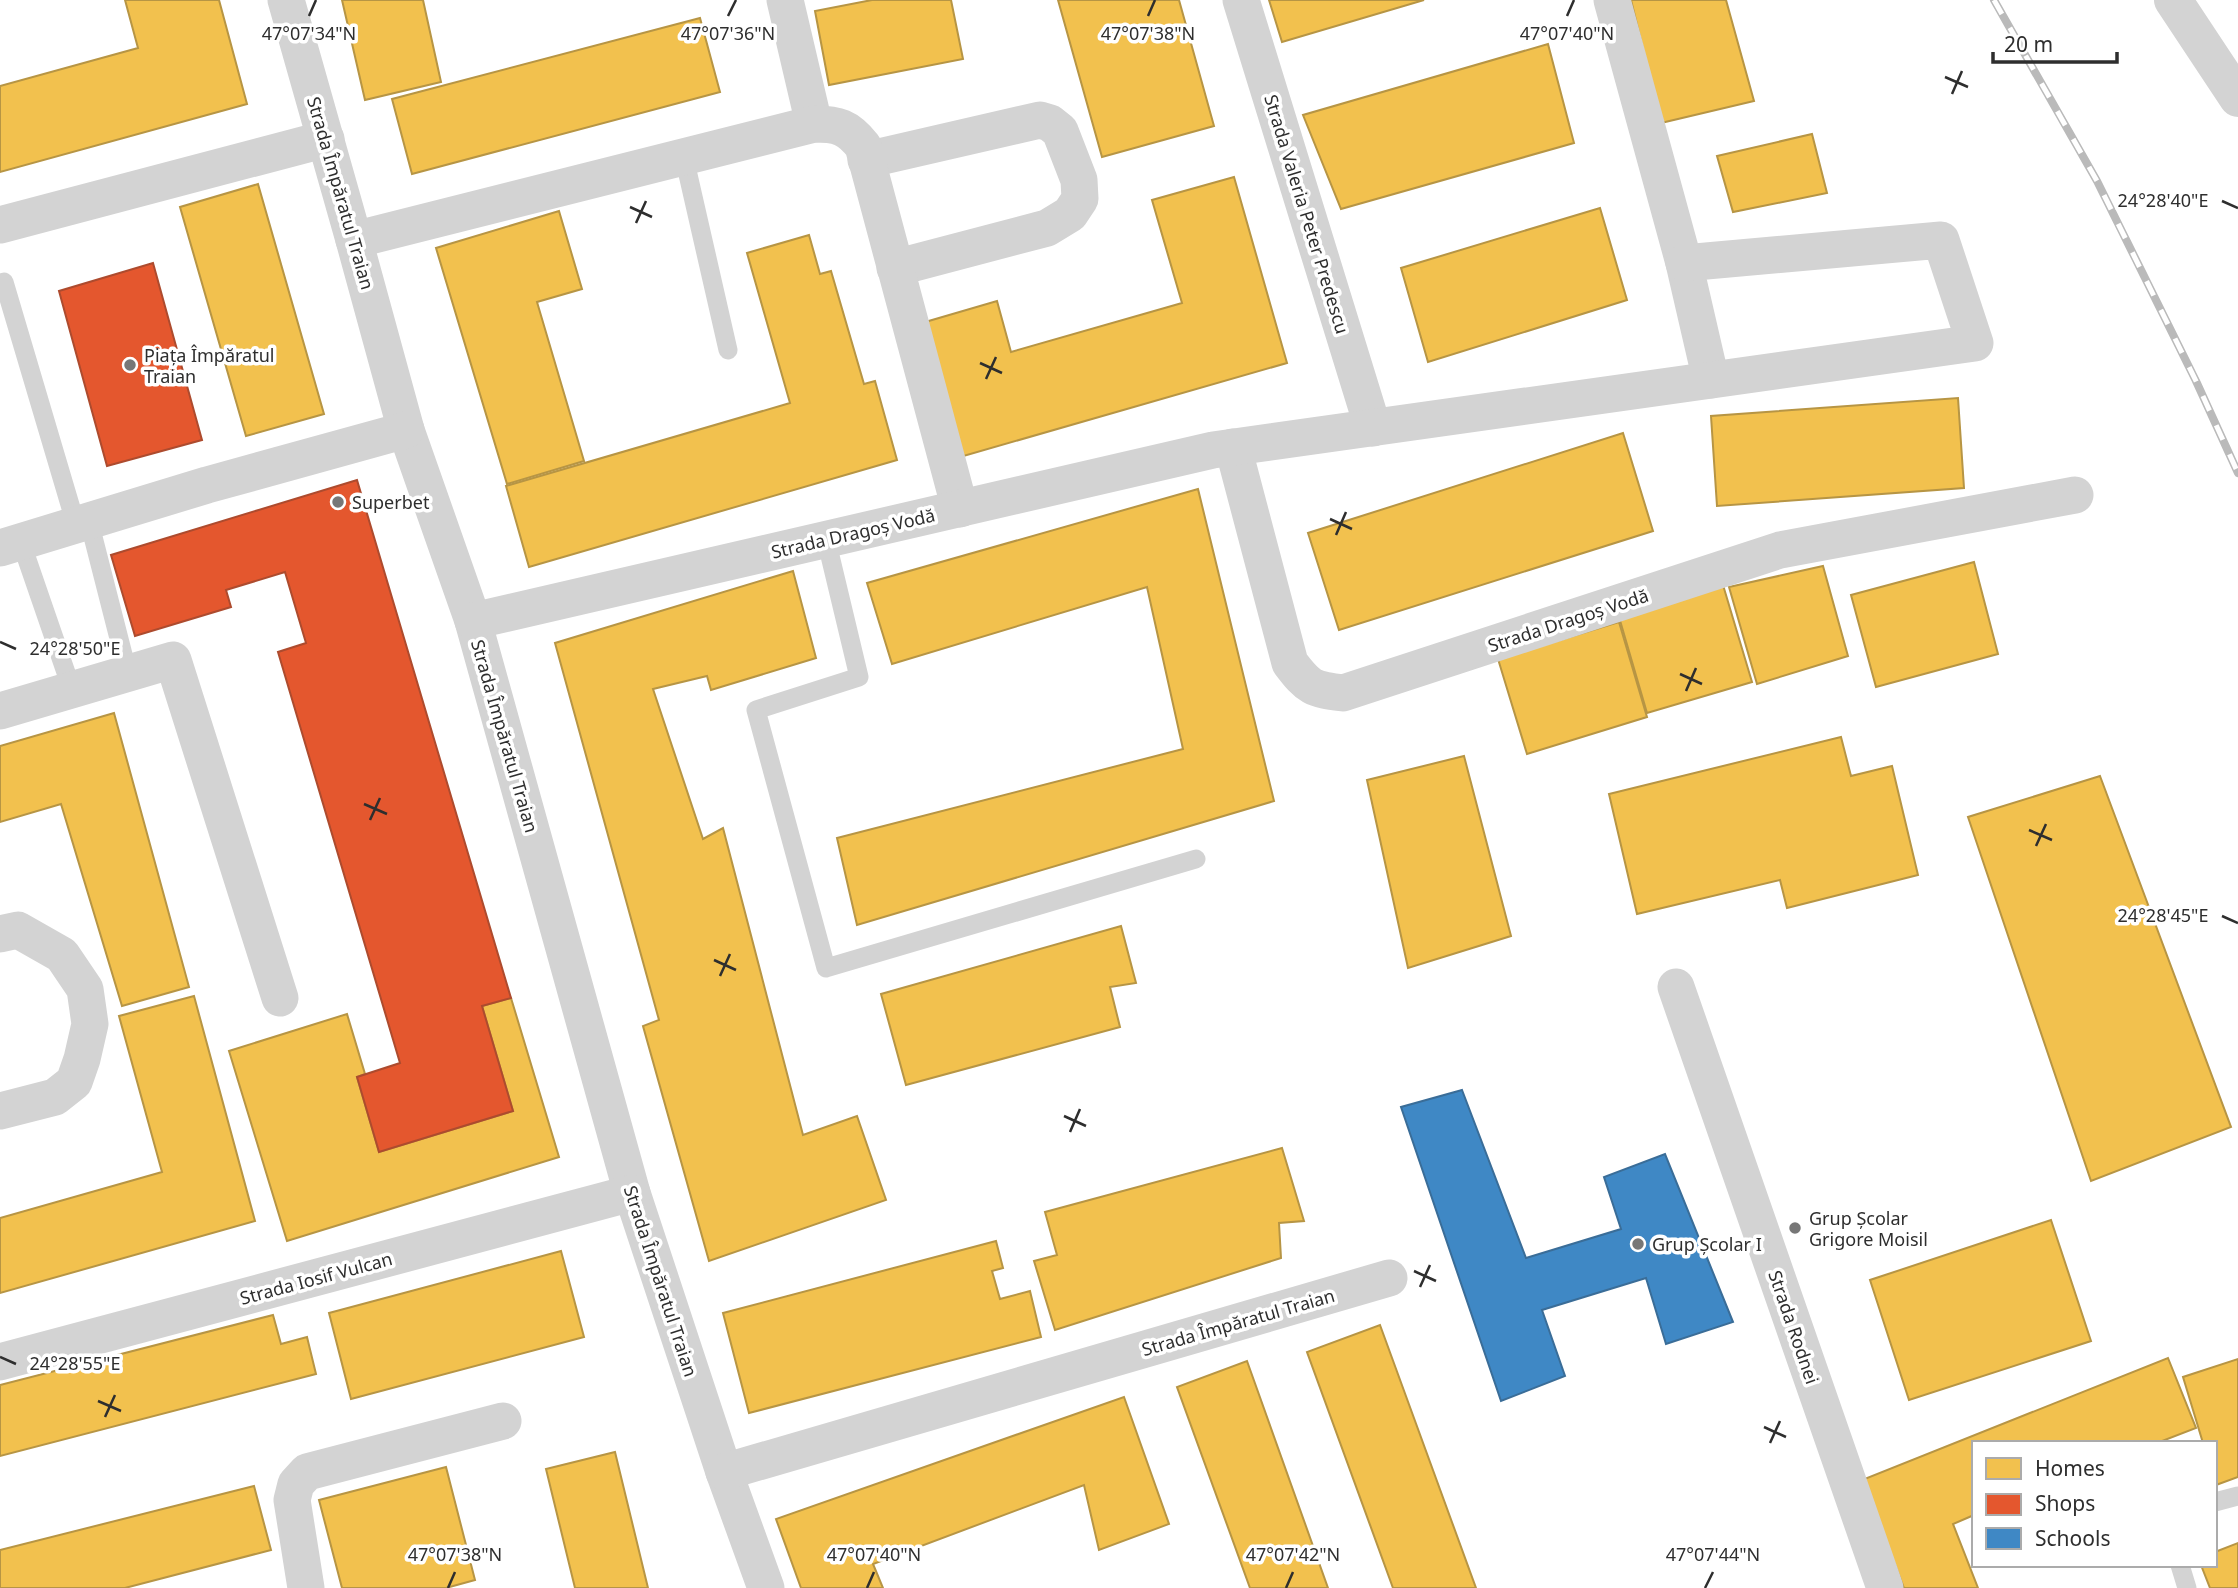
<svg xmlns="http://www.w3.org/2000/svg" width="2238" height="1588" font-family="'Noto Sans',sans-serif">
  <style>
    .homes { fill: #f2c14e; stroke: #b79544; stroke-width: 2 }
    .shops { fill: #e4572e; stroke: #ad4b2e; stroke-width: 2 }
    .schools { fill: #3f88c5; stroke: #3a6d98; stroke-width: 2 }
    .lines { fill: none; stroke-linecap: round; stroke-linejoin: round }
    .service { stroke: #d3d3d3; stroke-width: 19 }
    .minor { stroke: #d3d3d3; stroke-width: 37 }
    .tertiary { stroke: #d3d3d3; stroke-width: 38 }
    .rail-casing { stroke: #bababa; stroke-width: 8 }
    .rail { stroke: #fff; stroke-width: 5; stroke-dasharray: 16; stroke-linecap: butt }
    .ticks { fill: none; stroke: #2e2e2e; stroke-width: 2.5 }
    .poi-dot { fill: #777; stroke: #fff; stroke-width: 2.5 }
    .labels { text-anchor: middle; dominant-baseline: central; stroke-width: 7; stroke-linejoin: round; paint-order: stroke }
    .street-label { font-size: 18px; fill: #2e2e2e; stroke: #fff }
    .poi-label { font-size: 18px; fill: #2e2e2e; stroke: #fff; text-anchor: start }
    .ticks-label { font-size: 18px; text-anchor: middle; fill: #2e2e2e; stroke: #fff; stroke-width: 7; stroke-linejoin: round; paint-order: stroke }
  </style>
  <rect width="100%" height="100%" fill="#fff"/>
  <!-- homes -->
  <g class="homes">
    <polygon points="125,0 219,0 247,104 0,172 0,86 138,48"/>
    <polygon points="342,0 423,0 441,82 365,100"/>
    <polygon points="872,0 951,0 963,59 829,85 815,11"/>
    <polygon points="1058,0 1179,0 1214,126 1102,157"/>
    <polygon points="1269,0 1424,0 1282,42"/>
    <polygon points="1631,0 1726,0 1754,101 1661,123"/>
    <polygon points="700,18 720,92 412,174 392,99"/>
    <polygon points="1548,44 1574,143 1341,209 1303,115"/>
    <polygon points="1812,134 1827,193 1733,212 1717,156"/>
    <polygon points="1234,177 1287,363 953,459 915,325 997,301 1011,352 1182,303 1152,200"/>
    <polygon points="258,184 324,414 246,436 180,207"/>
    <polygon points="1600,208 1627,300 1428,362 1401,268"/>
    <polygon points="559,211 582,289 537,302 584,461 507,484 436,248"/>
    <polygon points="809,235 820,274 831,271 864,384 875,381 897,460 529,567 506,486 790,403 747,253"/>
    <polygon points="1958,398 1964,488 1717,506 1711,416"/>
    <polygon points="1623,433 1653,531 1339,630 1308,533"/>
    <polygon points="1198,489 1274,801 857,925 837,838 1183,749 1147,587 892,664 867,583"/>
    <polygon points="1974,562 1998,654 1876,687 1851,595"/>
    <polygon points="1823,566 1848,656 1757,684 1729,587"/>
    <polygon points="793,571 816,658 711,690 707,676 653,689 703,839 723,828 803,1135 857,1116 886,1200 709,1261 643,1026 659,1020 555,643"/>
    <polygon points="1723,585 1752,682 1647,713 1619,617"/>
    <polygon points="1619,622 1647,717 1527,754 1498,659"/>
    <polygon points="114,713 189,987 122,1006 61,804 0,822 0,746"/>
    <polygon points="1841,737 1851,776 1892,766 1918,875 1787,908 1780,880 1637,914 1609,794"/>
    <polygon points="1464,756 1511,936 1408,968 1367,780"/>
    <polygon points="2100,776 2231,1127 2091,1181 1968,817"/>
    <polygon points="1121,926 1136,983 1110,987 1120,1027 906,1085 881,994"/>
    <polygon points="194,996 255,1221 0,1293 0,1218 162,1172 119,1016"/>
    <polygon points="511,998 559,1157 287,1241 229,1051 347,1014 365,1074 357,1077 379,1152 513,1111 482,1006"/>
    <polygon points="1282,1148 1304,1221 1279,1223 1281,1258 1055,1330 1034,1261 1057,1255 1045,1212"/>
    <polygon points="2051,1220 2091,1341 1909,1400 1870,1280"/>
    <polygon points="996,1241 1003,1268 992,1271 1000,1299 1030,1291 1041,1337 749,1413 723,1313"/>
    <polygon points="561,1251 584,1337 351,1399 329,1313"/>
    <polygon points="273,1315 281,1344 307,1337 316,1374 0,1456 0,1385"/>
    <polygon points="1380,1325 1476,1588 1393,1588 1307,1352"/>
    <polygon points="2168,1358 2196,1428 2157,1443 1974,1443 1974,1515 1953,1524 1978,1588 1904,1588 1862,1480"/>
    <polygon points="2238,1359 2238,1477 2216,1485 2215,1443 2203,1443 2183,1377"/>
    <polygon points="1247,1361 1328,1588 1250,1588 1177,1387"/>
    <polygon points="1124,1397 1169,1524 1099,1550 1084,1485 873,1564 883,1588 801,1588 776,1519"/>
    <polygon points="615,1452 648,1588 575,1588 546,1469"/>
    <polygon points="446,1467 475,1580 446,1588 342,1588 319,1500"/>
    <polygon points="254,1486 271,1550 125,1588 0,1588 0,1550"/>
    <polygon points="2238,1543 2238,1588 2210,1588 2201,1565 2215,1565 2215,1552"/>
  </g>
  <!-- shops -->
  <g class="shops">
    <polygon points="153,263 202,440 107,466 59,291"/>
    <polygon points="357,480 511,998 482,1006 513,1111 379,1152 357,1077 400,1063 278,652 306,643 285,572 226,590 231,607 135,636 111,555"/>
  </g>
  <!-- schools -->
  <polygon class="schools" points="1462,1090 1526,1258 1621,1229 1604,1177 1665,1154 1733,1322 1666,1344 1646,1278 1542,1310 1565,1376 1501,1401 1401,1107"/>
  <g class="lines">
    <!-- service -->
    <g class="service">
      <polyline points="684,157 728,350"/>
      <polyline points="4,282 76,525"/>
      <polyline points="89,521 128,674"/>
      <polyline points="826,539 859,677 756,710 826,968 1196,859"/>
      <polyline points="21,542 72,690"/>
      <polyline points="2215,1502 2238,1496"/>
      <polyline points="2180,1565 2187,1588"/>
    </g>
    <!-- minor -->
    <g class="minor">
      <polyline points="286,0 354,240 406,430 473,621 632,1193 724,1472 766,1588"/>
      <polyline points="785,0 814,124"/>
      <polyline points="1241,0 1373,428"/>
      <polyline points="1612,0 1684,263 1711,380"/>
      <polyline points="866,160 1040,120 1050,123 1060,131 1079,180 1080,199 1070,214 1047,228 895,268"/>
      <polyline points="0,225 326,139"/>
      <path d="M354,240L814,124C838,124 848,127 863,146L960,509"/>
      <path d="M1233,447L1290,663C1309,688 1312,689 1343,693L1780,550L2075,495"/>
      <polyline points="0,548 207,485 406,430"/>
      <polyline points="473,621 1213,450 1975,343 1941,240 1684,263"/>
      <polyline points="0,711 173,660 280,998"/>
      <polyline points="0,934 18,930 62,955 85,989 90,1024 82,1059 74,1082 55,1097 0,1111"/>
      <polyline points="1676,987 1885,1588"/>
      <polyline points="0,1362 632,1193"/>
      <polyline points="724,1472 1389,1278"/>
      <polyline points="306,1588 292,1500 296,1484 307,1472 503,1421"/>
    </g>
    <!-- tertiary -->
    <polyline class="tertiary" points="2173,0 2238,98"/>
    <defs>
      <polyline id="rail" points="1994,0 2097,181 2196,381 2238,473"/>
    </defs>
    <!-- rail casing -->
    <use href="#rail" class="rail-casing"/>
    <!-- rail -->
    <use href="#rail" class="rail"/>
  </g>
  <!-- ticks -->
  <path class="ticks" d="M309,16L316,0M728,16L736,0M1148,16L1155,0M1567,16L1574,0M1945,77L1968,87M1952,94L1962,71M2222,201L2238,208M630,207L652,217M636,223L646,201M980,363L1002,373M986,379L996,357M1330,519L1352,529M1336,535L1346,512M0,642L16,649M1680,674L1702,684M1686,691L1696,668M364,804L387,814M370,820L380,798M2029,830L2052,840M2036,846L2046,824M2222,916L2238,923M714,960L736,970M720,976L730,954M1064,1116L1086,1126M1070,1132L1080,1109M1414,1271L1436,1281M1420,1287L1430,1265M0,1357L16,1364M98,1401L121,1411M105,1417L115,1395M1764,1427L1786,1437M1770,1443L1780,1421M448,1588L455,1572M867,1588L874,1572M1286,1588L1293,1572M1705,1588L1713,1572"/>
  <!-- markers -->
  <g class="poi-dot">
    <circle cx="130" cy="365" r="7"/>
    <circle cx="338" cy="502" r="7"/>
    <circle cx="1795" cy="1228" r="7"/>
    <circle cx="1638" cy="1244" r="7"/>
  </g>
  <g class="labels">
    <!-- street labels -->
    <g class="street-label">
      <text transform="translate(341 193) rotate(74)">Strada Împăratul Traian</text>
      <text transform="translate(1307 214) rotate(73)">Strada Valeria Peter Predescu</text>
      <text transform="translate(853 533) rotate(-13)">Strada Dragoș Vodă</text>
      <text transform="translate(1568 620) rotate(-18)">Strada Dragoș Vodă</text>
      <text transform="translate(505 736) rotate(74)">Strada Împăratul Traian</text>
      <text transform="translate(316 1278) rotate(-15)">Strada Iosif Vulcan</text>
      <text transform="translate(661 1281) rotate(72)">Strada Împăratul Traian</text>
      <text transform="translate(1238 1322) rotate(-16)">Strada Împăratul Traian</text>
      <text transform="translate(1794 1327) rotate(71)">Strada Rodnei</text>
    </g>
    <!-- poi labels -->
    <g class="poi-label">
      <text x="144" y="355">Piața Împăratul<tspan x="144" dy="21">Traian</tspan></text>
      <text x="352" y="502">Superbet</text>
      <text x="1809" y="1218">Grup Școlar<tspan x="1809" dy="21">Grigore Moisil</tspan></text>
      <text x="1652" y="1244">Grup Școlar I</text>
    </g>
  </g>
  <g class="ticks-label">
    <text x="309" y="40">47°07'34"N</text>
    <text x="728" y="40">47°07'36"N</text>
    <text x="1148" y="40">47°07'38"N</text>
    <text x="1567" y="40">47°07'40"N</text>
    <text x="2163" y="207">24°28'40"E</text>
    <text x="75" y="655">24°28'50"E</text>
    <text x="2163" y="922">24°28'45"E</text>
    <text x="75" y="1370">24°28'55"E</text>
    <text x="455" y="1561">47°07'38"N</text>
    <text x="874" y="1561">47°07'40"N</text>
    <text x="1293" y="1561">47°07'42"N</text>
    <text x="1713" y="1561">47°07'44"N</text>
  </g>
  <!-- legend -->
  <rect x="1972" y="1441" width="245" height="126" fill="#ffffff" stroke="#ababab" stroke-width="2"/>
  <rect x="1986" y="1458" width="35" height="21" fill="#f2c14e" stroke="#ababab" stroke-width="2"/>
  <text x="2035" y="1476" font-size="21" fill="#2e2e2e">Homes</text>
  <rect x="1986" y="1494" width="35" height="21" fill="#e4572e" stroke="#ababab" stroke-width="2"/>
  <text x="2035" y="1511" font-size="21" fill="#2e2e2e">Shops</text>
  <rect x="1986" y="1528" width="35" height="21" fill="#3f88c5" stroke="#ababab" stroke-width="2"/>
  <text x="2035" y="1546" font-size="21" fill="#2e2e2e">Schools</text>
  <!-- scale -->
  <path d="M1993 52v10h124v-10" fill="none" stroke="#2e2e2e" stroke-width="3.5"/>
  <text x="2004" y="52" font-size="21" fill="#2e2e2e" stroke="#ffffff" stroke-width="5" paint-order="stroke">20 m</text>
</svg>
